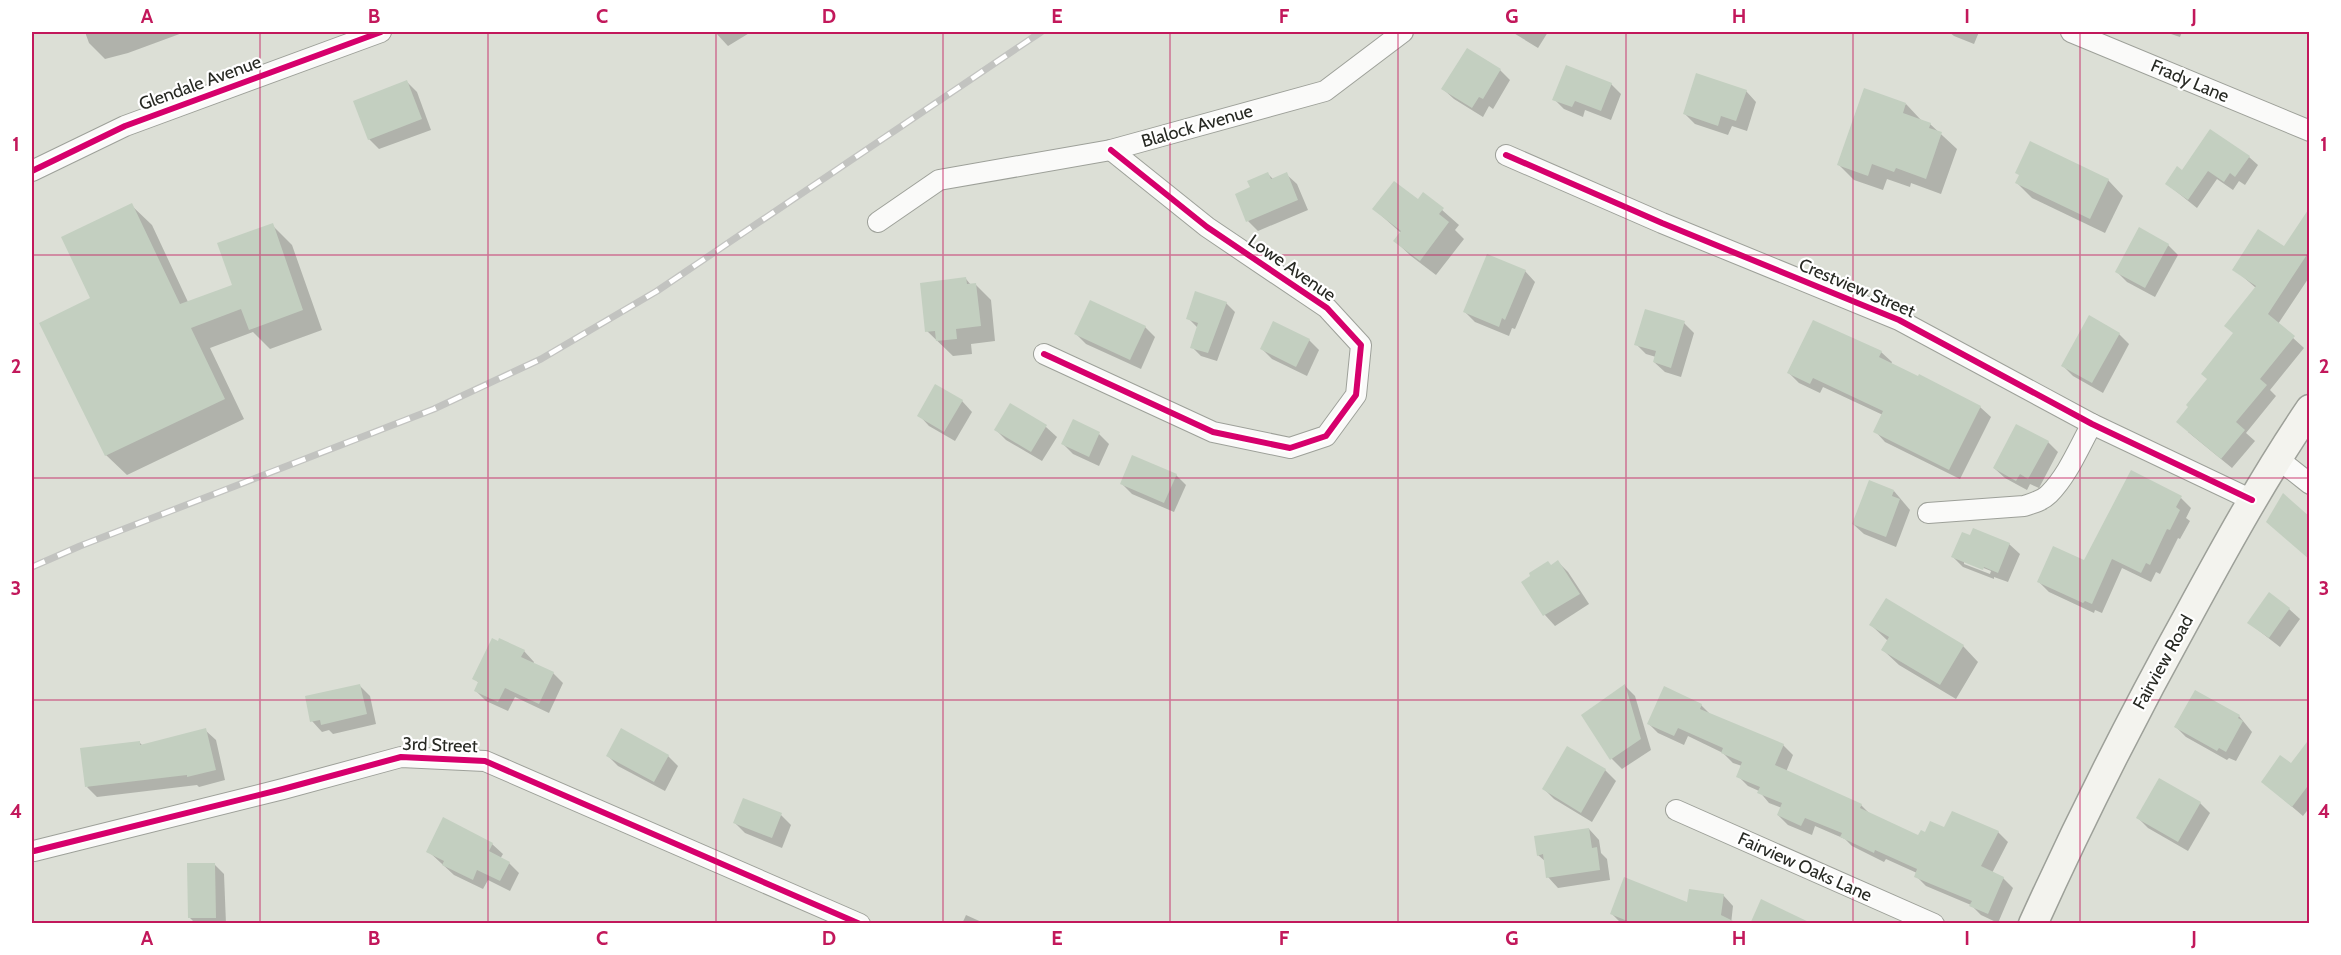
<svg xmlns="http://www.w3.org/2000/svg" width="2341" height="955" font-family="Cabin,sans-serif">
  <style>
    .shadow { fill: #0003; fill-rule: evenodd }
    .building { fill: #c3cfc0 }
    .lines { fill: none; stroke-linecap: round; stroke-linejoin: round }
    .street-casing { stroke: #9da099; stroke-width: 22 }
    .secondary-casing { stroke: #9da099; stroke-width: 31 }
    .street { stroke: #fafaf9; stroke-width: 20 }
    .secondary { stroke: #f3f3ee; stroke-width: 28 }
    .rail-casing { stroke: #c2c3c0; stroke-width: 7 }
    .rail { stroke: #fff; stroke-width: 4.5; stroke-dasharray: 14; stroke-linecap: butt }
    .cycleway-casing { stroke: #fff; stroke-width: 10 }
    .cycleway { stroke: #d6006c; stroke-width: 6 }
    .grid { fill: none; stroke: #c2185b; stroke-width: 1.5; stroke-opacity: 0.55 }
    .labels { text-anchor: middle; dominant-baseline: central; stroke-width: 4.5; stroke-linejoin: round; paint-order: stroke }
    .street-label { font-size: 18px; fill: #272923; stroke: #fff }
    .neatline { fill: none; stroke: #c2185b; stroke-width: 2 }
    .grid-label { font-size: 20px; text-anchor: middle; font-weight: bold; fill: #c2185b }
  </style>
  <rect width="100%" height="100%" fill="#dcdfd6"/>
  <!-- shadow -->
  <g class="shadow">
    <polygon points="85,32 185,32 128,53 105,59 89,43"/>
    <polygon points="715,32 751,32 728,46"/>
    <polygon points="1512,32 1548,32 1538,48"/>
    <polygon points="1949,32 1979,32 1974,44 1954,36"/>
    <polygon points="2165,32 2182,32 2180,37"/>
    <polygon points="1500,70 1510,80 1493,109 1489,106 1483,117 1454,99 1443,89"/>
    <polygon points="407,82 417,92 431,130 379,149 369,139"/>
    <polygon points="1611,84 1621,94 1611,120 1585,110 1583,117 1564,109 1554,99"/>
    <polygon points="1746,91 1756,102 1747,131 1732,126 1728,135 1695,124 1684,113"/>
    <polygon points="1906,104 1921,120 1930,124 1957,149 1941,194 1911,183 1910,187 1887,179 1883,190 1854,180 1838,164"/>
    <polygon points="2249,157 2258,165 2245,185 2239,181 2233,190 2217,179 2197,208 2167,184 2183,172"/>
    <polygon points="1268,174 1273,179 1286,174 1297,184 1308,210 1258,231 1248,221 1252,188"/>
    <polygon points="2108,180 2123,196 2105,233 2032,198 2017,183"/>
    <polygon points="1424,194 1459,225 1455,230 1464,239 1436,275 1411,256 1395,241 1401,233 1374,209 1418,202"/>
    <polygon points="131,205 152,225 188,302 234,286 272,225 292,245 322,330 270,349 253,332 210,348 244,419 127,475 106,455 92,299"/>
    <polygon points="2310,213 2310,276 2278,324 2304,348 2270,390 2276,396 2246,433 2255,441 2232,468 2188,432 2208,380 2234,334 2256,288 2234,269 2284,248"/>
    <polygon points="2168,245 2178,255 2155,297 2127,282 2116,271"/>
    <polygon points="1525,271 1535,282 1515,329 1512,328 1509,336 1475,322 1465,312"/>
    <polygon points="966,279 971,285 975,284 991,300 995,341 971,344 972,354 953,356 927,331"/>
    <polygon points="1226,303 1235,312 1217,361 1201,356 1192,347 1198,328 1188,318"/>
    <polygon points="1684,323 1694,333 1681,377 1665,372 1654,362 1656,357 1646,354 1636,344"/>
    <polygon points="1145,327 1155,337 1141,369 1086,344 1076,334"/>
    <polygon points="2119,334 2129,344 2103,393 2073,376 2063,366"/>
    <polygon points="1309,340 1319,350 1307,376 1272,359 1262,349"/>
    <polygon points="1881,352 1892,362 1891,364 1980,407 1991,417 1960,479 1885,442 1875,431 1883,415 1823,387 1820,393 1799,383 1789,373"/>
    <polygon points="962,401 972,412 955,441 929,426 919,415"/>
    <polygon points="1011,405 1046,427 1057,437 1042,461 1006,440 996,430"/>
    <polygon points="1099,434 1109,444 1099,466 1073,454 1063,444"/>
    <polygon points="2048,442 2058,452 2039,488 2030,484 2027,490 2005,478 1994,468"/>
    <polygon points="1176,475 1186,485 1174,512 1132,494 1122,484"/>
    <polygon points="1894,491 1910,510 1896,547 1864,534 1853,524"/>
    <polygon points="2181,498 2191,508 2186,518 2190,521 2180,539 2178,538 2160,574 2156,572 2151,582 2122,568 2102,613 2095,610 2094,613 2049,592 2039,582 2085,562"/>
    <path d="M2009,544L2020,554L2008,582L1994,577V579L1963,567L1953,557ZM1964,560L1991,571L1990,574L1964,564Z"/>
    <polygon points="1558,562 1568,572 1589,604 1555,626 1545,615 1523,582"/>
    <polygon points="2289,609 2300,619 2280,647 2249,623"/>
    <polygon points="1871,625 1963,646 1978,662 1956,699 1899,665 1883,650 1888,641"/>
    <polygon points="524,651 534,662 533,664 553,673 563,683 549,713 515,697 508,711 486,701 475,690 479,683 474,678"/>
    <polygon points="359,685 370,696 376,724 333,734 329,730 322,732 312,721"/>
    <polygon points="1625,686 1635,696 1651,750 1622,769 1612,759"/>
    <polygon points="1701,705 1712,716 1783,745 1793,755 1786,772 1861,805 1870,814 1919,837 1945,829 1998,832 2008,842 1992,873 2003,878 2013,888 1998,923 1981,915 1971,905 1926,886 1916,876 1917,873 1886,859 1884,862 1852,846 1845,839 1815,826 1812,835 1788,825 1778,815 1782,808 1769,803 1759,791 1748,786 1738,776 1742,766 1733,763 1723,753 1688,736 1684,745 1658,733 1648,723"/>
    <polygon points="2239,716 2252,732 2236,761 2229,758 2227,760 2186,737 2176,727"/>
    <polygon points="205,730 216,740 225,780 199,787 197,785 97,797 87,787 139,742 143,746"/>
    <polygon points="2310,740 2310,807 2303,816 2263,782 2292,765"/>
    <polygon points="1568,748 1605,770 1616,781 1592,822 1554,799 1544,789"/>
    <polygon points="608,756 668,756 678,766 665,791 618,766"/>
    <polygon points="2200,803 2210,813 2188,851 2148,828 2138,818"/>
    <polygon points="781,815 791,825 782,848 745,833 735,823"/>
    <polygon points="1589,829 1599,840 1601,853 1607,859 1610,880 1558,888 1548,877 1546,862 1538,855"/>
    <polygon points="492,844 503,854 500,859 509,863 519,873 510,891 488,880 483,889 454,875 428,851"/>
    <polygon points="214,864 224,874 226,924 196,924 190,918"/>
    <polygon points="1723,895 1733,906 1731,924 1622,924 1612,914 1689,904"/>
    <polygon points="966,915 986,924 962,924"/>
  </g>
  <!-- building -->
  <g class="building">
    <polygon points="1467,48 1501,69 1483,99 1479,97 1472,108 1441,89"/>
    <polygon points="1566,65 1612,83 1601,111 1575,101 1572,107 1552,100"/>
    <polygon points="1696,73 1747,90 1736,121 1721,116 1718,126 1683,114"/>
    <polygon points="407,80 422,119 368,140 353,101"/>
    <polygon points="1864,88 1906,103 1903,113 1931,123 1929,128 1942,132 1926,179 1896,168 1894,172 1872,164 1868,176 1837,165"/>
    <polygon points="2210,129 2250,156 2235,177 2230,173 2224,182 2208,171 2188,200 2165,184 2177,166 2182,170"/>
    <polygon points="2030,141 2109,179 2090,219 2015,183 2019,175 2015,173"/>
    <polygon points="1268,172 1271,179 1287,172 1298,200 1246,222 1235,194 1250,187 1247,181"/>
    <polygon points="1394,181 1418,199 1423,192 1444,208 1439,214 1449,222 1420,261 1393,241 1401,231 1372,209"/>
    <polygon points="132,203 180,304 232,285 217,243 273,223 303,310 249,330 241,309 191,328 225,399 105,456 39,323 90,298 61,237"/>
    <polygon points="2310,207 2310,250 2268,314 2295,336 2260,379 2267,385 2236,422 2245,430 2221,459 2176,422 2188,407 2186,405 2207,379 2201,374 2233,333 2224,326 2256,286 2232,270 2258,229 2284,246"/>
    <polygon points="2139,227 2169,244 2145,288 2115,272"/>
    <polygon points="1487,254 1526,270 1505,320 1502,318 1499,327 1463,312"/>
    <polygon points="966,277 967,284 976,283 981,326 956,329 957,339 936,341 935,331 925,332 920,283"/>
    <polygon points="1195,291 1227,302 1208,353 1190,348 1198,323 1186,319"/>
    <polygon points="1090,300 1146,326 1130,360 1074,334"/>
    <polygon points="1645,309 1685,321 1671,368 1653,362 1656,351 1634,345"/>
    <polygon points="2089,315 2120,333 2092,383 2061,366"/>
    <polygon points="1813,320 1882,351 1879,357 1918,376 1919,374 1981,406 1949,470 1873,432 1883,411 1813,378 1810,384 1787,373"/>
    <polygon points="1273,321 1310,339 1296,367 1260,349"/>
    <polygon points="935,384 963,400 944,432 917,416"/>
    <polygon points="1010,403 1047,425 1031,452 994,430"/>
    <polygon points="1073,419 1100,432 1089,457 1061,444"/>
    <polygon points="2016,424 2049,441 2028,479 2020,474 2016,481 1993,468"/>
    <polygon points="1132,455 1177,474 1164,503 1120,484"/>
    <polygon points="2131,470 2182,496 2176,507 2180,510 2170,530 2167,529 2150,565 2146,563 2141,573 2112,559 2092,604 2085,601 2083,603 2037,582 2053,546 2084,560"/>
    <polygon points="1869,480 1894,490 1892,496 1900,499 1886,537 1852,524"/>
    <polygon points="2283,493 2310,517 2310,560 2266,522"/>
    <polygon points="1973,528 2010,543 1998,573 1984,567 1983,570 1951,557 1962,532 1970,535"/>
    <polygon points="1558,560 1580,594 1543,616 1521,582 1530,576 1529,573 1548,561 1551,565"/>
    <polygon points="2269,592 2290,608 2269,638 2247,623"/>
    <polygon points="1886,598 1964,645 1940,685 1881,650 1889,637 1869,625"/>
    <polygon points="492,638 498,641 499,638 525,650 521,657 554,672 539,704 505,688 498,702 474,691 478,682 472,679"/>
    <polygon points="360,684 367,714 321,725 320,720 310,722 305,696"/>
    <polygon points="1625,684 1641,739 1610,760 1581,715"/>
    <polygon points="1664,686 1702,704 1700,709 1784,744 1775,765 1862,804 1860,808 1918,835 1921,830 1925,832 1930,821 1944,827 1952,811 1999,831 1981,866 2004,877 1988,914 1969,906 1972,901 1914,877 1917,869 1875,850 1874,853 1840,837 1842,833 1805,818 1801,826 1777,815 1782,803 1757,793 1760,787 1736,777 1742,762 1721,753 1723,748 1678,728 1674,736 1647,724"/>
    <polygon points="2195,690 2240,715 2238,718 2243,721 2226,752 2219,748 2217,751 2174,727"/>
    <polygon points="206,728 216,770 187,777 187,775 85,787 80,748 140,741 140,745"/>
    <polygon points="621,728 669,755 654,782 606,756"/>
    <polygon points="2310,738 2310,783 2292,807 2261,782 2280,755 2291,763"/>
    <polygon points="1567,746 1606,769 1581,813 1542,789"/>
    <polygon points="2159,778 2201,802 2178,842 2136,818"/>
    <polygon points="743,798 782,813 772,838 733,823"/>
    <polygon points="443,817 493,843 489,851 510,862 500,881 477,870 473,880 442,865 444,861 426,852"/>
    <polygon points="1589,828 1592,848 1597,847 1600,870 1546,878 1543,854 1537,856 1534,836"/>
    <polygon points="187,863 215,863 216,918 188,918"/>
    <polygon points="1624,877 1687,902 1689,889 1724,894 1721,915 1739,924 1635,924 1610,914"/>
    <polygon points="1761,899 1813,924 1750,924"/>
  </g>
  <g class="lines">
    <defs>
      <g id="street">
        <polyline points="2071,32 2310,131"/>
        <polyline points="1506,155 1662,223 1899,320 2092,424 2252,500"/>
        <polyline points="32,171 125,126 381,32"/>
        <polyline points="878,222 939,180 1111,150 1325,91 1403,32"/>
        <polyline points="1044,354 1213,432 1290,448 1326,436 1356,395 1361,345 1327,308 1207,227 1111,150"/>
        <polyline points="2277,458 2310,484"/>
        <path d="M1928,513L2024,506C2033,503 2042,501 2049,494C2068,475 2079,447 2092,424"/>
        <polyline points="1676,810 1934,924"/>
        <polyline points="34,851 283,789 401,757 485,761 860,924"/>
      </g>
      <path id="secondary" d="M2033,924C2081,818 2133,715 2189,614C2227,544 2265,475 2310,409"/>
    </defs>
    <!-- street casing -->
    <use href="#street" class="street-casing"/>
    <!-- secondary casing -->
    <use href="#secondary" class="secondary-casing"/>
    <!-- street -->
    <use href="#street" class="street"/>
    <!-- secondary -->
    <use href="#secondary" class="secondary"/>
    <defs>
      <polyline id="rail" points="32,567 80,546 434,409 541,359 657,291 1041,32"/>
    </defs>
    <!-- rail casing -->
    <use href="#rail" class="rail-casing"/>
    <!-- rail -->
    <use href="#rail" class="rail"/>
    <defs>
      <g id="cycleway">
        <polyline points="1506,155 1662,223 1899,320 2092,424 2252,500"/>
        <polyline points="32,171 125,126 381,32"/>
        <polyline points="1044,354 1213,432 1290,448 1326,436 1356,395 1361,345 1327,308 1207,227 1111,150"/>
        <polyline points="34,851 283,789 401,757 485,761 860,924"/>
      </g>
    </defs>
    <!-- cycleway casing -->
    <use href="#cycleway" class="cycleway-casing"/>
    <!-- cycleway -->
    <use href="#cycleway" class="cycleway"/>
  </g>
  <!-- grid -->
  <path class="grid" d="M260,32V924M488,32V924M716,32V924M943,32V924M1170,32V924M1398,32V924M1626,32V924M1853,32V924M2080,32V924M32,255H2310M32,478H2310M32,700H2310"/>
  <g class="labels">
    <!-- street labels -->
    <g class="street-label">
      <text transform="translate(2190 81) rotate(23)">Frady Lane</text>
      <text transform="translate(200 83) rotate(-20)">Glendale Avenue</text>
      <text transform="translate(1197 126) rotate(-16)">Blalock Avenue</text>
      <text transform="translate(1292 268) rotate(35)">Lowe Avenue</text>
      <text transform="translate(1857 288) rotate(23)">Crestview Street</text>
      <text transform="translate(2163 662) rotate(-61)">Fairview Road</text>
      <text transform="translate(440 745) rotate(2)">3rd Street</text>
      <text transform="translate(1805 867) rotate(24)">Fairview Oaks Lane</text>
    </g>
  </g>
  <!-- border -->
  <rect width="2341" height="955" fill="none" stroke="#ffffff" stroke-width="66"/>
  <rect x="33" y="33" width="2275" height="889" class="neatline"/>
  <g class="grid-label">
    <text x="147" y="23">A</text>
    <text x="374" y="23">B</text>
    <text x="602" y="23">C</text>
    <text x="829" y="23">D</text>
    <text x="1057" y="23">E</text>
    <text x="1284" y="23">F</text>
    <text x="1512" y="23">G</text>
    <text x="1739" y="23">H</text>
    <text x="1967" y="23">I</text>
    <text x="2194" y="23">J</text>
    <text x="16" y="151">1</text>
    <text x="2324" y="151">1</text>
    <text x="16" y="373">2</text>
    <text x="2324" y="373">2</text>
    <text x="16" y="595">3</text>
    <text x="2324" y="595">3</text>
    <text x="16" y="818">4</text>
    <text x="2324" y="818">4</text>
    <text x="147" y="945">A</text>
    <text x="374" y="945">B</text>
    <text x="602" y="945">C</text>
    <text x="829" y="945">D</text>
    <text x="1057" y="945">E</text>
    <text x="1284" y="945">F</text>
    <text x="1512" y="945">G</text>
    <text x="1739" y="945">H</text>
    <text x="1967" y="945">I</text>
    <text x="2194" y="945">J</text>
  </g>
</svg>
